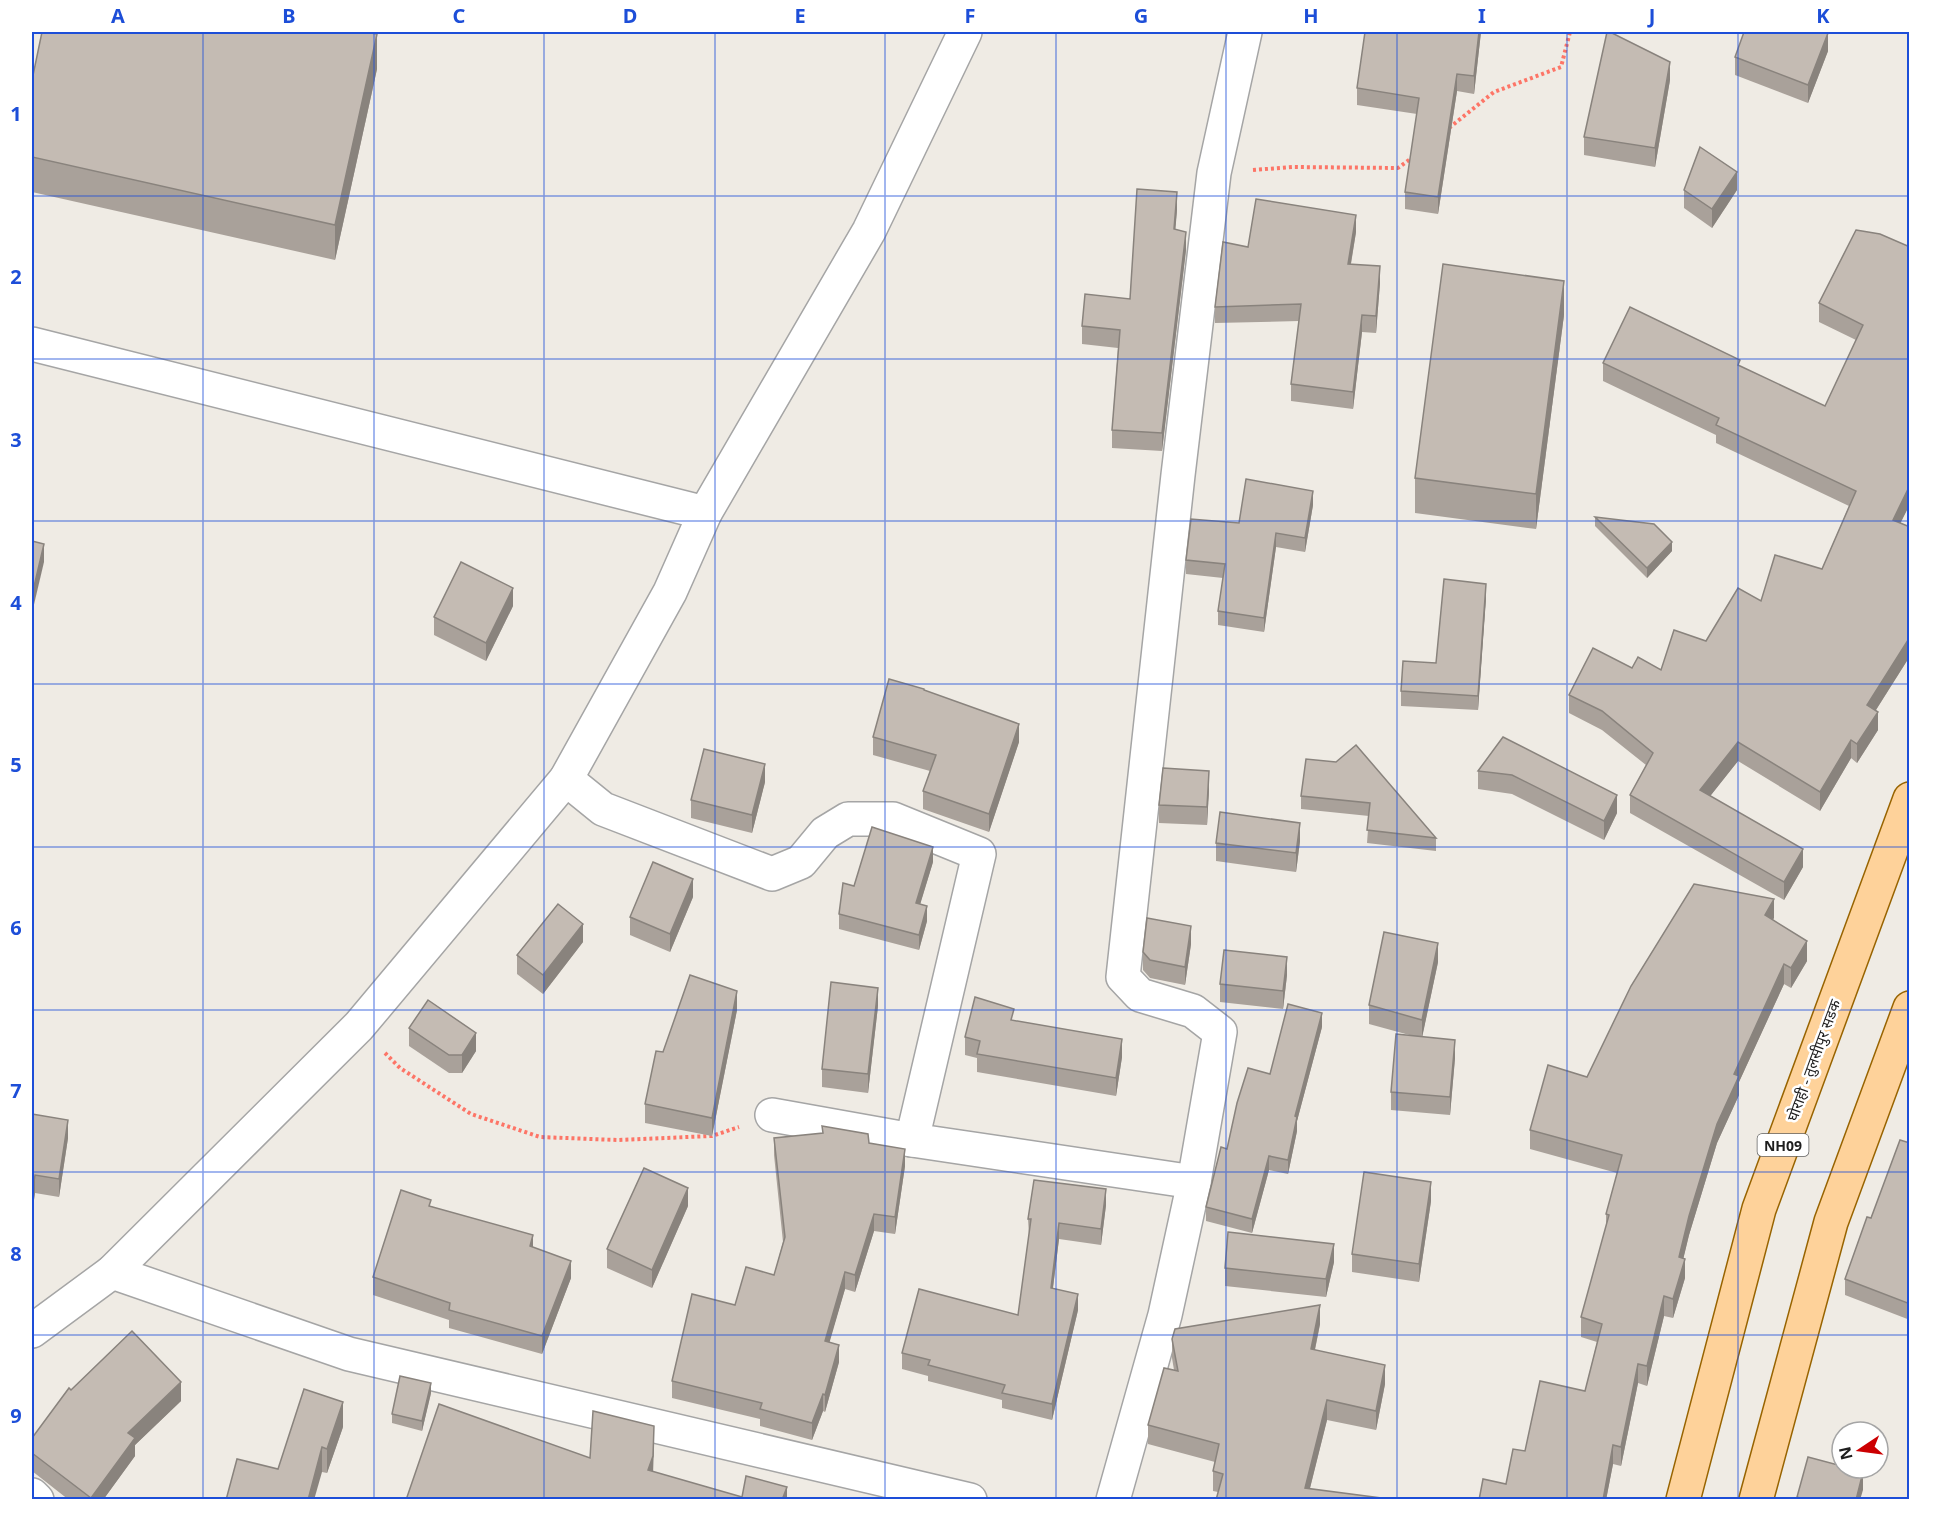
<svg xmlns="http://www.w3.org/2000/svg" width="1941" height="1531" font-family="'Noto Sans','Noto Sans Devanagari',sans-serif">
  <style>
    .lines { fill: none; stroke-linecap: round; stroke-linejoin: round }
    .minor-casing { stroke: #a5a5a5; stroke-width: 36 }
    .major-casing { stroke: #986400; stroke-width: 36 }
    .path { stroke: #fd7567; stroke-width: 4; stroke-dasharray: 3 3; stroke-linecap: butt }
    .minor { stroke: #fff; stroke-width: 33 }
    .major { stroke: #fed29a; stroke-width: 33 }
    .wall { fill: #a9a19a }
    .shaded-wall { fill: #89837d }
    .building { fill: #c4bbb3; stroke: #89837d; stroke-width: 1.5 }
    .grid { fill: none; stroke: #1d4ed8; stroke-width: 1.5; stroke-opacity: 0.55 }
    .labels { text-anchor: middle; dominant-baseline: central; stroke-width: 5; stroke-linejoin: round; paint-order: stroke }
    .shield { fill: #fff; stroke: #626262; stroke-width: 1.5 }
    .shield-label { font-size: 14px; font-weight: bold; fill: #1e1e1e }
    .street-label { font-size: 15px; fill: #1e1e1e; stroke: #fff }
    .neatline { fill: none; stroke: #1d4ed8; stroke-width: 2 }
    .grid-label { font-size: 20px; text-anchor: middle; font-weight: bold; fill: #1d4ed8 }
  </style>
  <rect width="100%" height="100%" fill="#efebe4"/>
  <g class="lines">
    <defs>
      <g id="minor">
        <polyline points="32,344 705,513"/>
        <polyline points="566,779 603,809 772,874 801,862 825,833 848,819 893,819 979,854 912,1140"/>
        <polyline points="772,1115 912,1140 1194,1182"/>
        <polyline points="112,1272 349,1354 970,1500"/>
        <polyline points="32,1331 112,1272 359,1026 566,779 670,592 705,513 869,231 965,32"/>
        <polyline points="32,1495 37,1500"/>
        <polyline points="1113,1500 1165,1315 1194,1182 1220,1032 1193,1011 1140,995 1123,977 1178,475 1214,173 1245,32"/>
      </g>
      <g id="major">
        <polyline points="1683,1500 1759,1209 1910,799"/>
        <polyline points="1756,1500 1831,1222 1910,1008"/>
      </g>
    </defs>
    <!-- minor casing -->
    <use href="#minor" class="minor-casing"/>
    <!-- major casing -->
    <use href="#major" class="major-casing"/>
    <!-- path -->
    <g class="path">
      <polyline points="1449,128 1494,92 1561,67 1570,32"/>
      <polyline points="1253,170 1293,167 1398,168 1413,157"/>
      <polyline points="385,1053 400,1068 471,1114 540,1137 617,1140 712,1136 739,1127"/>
    </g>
    <!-- minor -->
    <use href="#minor" class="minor"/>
    <!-- major -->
    <use href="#major" class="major"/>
  </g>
  <!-- wall -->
  <g class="wall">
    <polygon points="1481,32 1474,94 1457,91 1438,214 1405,209 1405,192 1417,114 1357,105 1357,88"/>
    <polygon points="1828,51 1808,103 1735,75 1735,57"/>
    <polygon points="377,69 335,260 32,192 32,80"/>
    <polygon points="1670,80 1655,167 1584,155 1584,137"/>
    <polygon points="1684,190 1737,190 1712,228 1684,208"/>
    <polygon points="1177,210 1175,229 1186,250 1162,451 1112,448 1112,430 1118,348 1082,344 1082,326 1130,299"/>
    <polygon points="1856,230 1910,504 1900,523 1910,527 1910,656 1876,710 1878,730 1857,763 1851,758 1820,811 1738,761 1710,796 1803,867 1784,900 1630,813 1630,795 1646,765 1602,730 1569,713 1569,695 1632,668 1661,670 1706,641 1761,601 1822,569 1849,506 1716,443 1716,435 1603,381 1603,363 1740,367 1825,406 1856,340 1819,322 1819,303"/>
    <polygon points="1356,232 1351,264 1380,283 1376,333 1362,332 1353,409 1291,401 1291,384 1299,321 1215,323 1215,307 1248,247"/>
    <polygon points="1564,315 1536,529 1415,513 1415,478"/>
    <polygon points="1313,505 1305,552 1276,547 1264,632 1218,625 1218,611 1223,578 1186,574 1186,560 1239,523"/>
    <polygon points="1595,517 1672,551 1647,578 1595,526"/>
    <polygon points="1486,598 1478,710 1401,706 1401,691 1436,663"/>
    <polygon points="513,606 486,661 434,635 434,617"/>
    <polygon points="924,690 1019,742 989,832 923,809 923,791 930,771 873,755 873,737"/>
    <polygon points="1503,737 1617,813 1604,840 1512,794 1478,789 1478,771"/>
    <polygon points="1306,759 1436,838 1436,851 1367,843 1369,816 1301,809 1301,796"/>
    <polygon points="765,782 752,833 691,818 691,800"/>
    <polygon points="1209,789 1207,825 1159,823 1159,805"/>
    <polygon points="1300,841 1296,872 1216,861 1216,843"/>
    <polygon points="933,862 920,904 927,921 919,950 839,929 839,914 854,886"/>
    <polygon points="693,897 670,952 630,935 630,917"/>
    <polygon points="1774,918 1773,920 1807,961 1791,988 1784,984 1739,1082 1739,1095 1717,1143 1689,1235 1683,1259 1685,1278 1673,1318 1664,1316 1647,1386 1638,1383 1621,1466 1613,1464 1606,1500 1479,1500 1506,1484 1525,1451 1585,1391 1597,1342 1581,1337 1581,1317 1606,1227 1606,1214 1617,1173 1530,1149 1530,1130 1587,1077"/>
    <polygon points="583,942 543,994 517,974 517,955"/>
    <polygon points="1191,944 1185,985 1150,978 1143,970 1143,952"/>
    <polygon points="1438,962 1422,1037 1455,1058 1450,1115 1391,1110 1391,1092 1413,1036 1369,1024 1369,1005"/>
    <polygon points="1287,975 1283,1009 1220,1002 1220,984"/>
    <polygon points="878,1006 868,1093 822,1087 822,1069"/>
    <polygon points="737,1010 712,1136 645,1123 645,1104 663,1052"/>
    <polygon points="1014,1021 1122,1057 1116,1096 977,1072 977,1058 965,1055 965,1037"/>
    <polygon points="1322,1027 1297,1121 1297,1131 1288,1174 1269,1170 1252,1233 1206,1221 1206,1207 1227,1149 1270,1074"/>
    <polygon points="409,1028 476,1051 462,1073 449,1073 409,1046"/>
    <polygon points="32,1114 68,1138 59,1197 35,1193 32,1213"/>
    <polygon points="774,1138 869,1143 905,1166 895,1234 874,1231 855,1292 845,1289 829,1342 839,1362 825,1412 823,1411 812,1440 760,1426 760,1419 672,1398 672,1381 735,1305 774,1275 783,1242 774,1155"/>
    <polygon points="1910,1143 1910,1320 1845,1295 1845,1279 1871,1218"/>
    <polygon points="1431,1201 1419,1282 1352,1272 1352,1254"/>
    <polygon points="1106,1205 1101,1245 1059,1239 1053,1288 1078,1310 1052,1420 1002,1408 1002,1400 928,1381 928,1376 902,1369 902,1353 1018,1315 1029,1235 1028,1219"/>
    <polygon points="431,1206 533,1247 571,1278 542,1354 449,1328 449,1320 373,1295 373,1277"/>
    <polygon points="688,1206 652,1288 607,1268 607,1249"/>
    <polygon points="1334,1262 1326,1297 1225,1286 1225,1268"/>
    <polygon points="1320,1324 1315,1350 1385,1384 1376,1430 1327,1420 1310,1488 1218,1492 1213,1491 1213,1471 1215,1462 1148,1444 1148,1425 1174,1370 1172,1358 1172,1339"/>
    <polygon points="71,1390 181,1401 135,1445 135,1456 103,1500 69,1500 32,1471 32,1438"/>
    <polygon points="431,1393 422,1431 392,1423 392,1414"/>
    <polygon points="343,1427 327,1473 322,1472 278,1469"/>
  </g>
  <!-- shaded-wall -->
  <g class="shaded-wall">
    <polygon points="1479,32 1481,32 1474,94 1474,76"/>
    <polygon points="1828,33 1828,51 1808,103 1808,85"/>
    <polygon points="377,34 377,69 335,260 335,225"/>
    <polygon points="1670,62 1670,80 1655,167 1655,148"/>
    <polygon points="1457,74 1457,91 1438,214 1438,197"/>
    <polygon points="1737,172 1737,190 1712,228 1712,209"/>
    <polygon points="1177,192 1177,210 1174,247 1174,229"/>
    <polygon points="1356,215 1356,232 1348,280 1348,264"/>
    <polygon points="1186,232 1186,250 1162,451 1162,433"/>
    <polygon points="1380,266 1380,283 1376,333 1376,316"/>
    <polygon points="1564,281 1564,315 1536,529 1536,494"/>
    <polygon points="1362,315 1362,332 1353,409 1353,392"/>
    <polygon points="1910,485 1910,504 1893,538 1893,520"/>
    <polygon points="1313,491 1313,505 1305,552 1305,538"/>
    <polygon points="1276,533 1276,547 1264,632 1264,618"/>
    <polygon points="1672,542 1672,551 1647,578 1647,568"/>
    <polygon points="44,544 44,562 32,613 32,595"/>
    <polygon points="1486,584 1486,598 1478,710 1478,696"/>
    <polygon points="513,588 513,606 486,661 486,643"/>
    <polygon points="1910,637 1910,656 1867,724 1867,705"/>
    <polygon points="1878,712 1878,730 1857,763 1857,744"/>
    <polygon points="1019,724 1019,742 989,832 989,814"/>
    <polygon points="1851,740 1851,758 1820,811 1820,792"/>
    <polygon points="1738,742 1738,761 1700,809 1700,790"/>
    <polygon points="765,764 765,782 752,833 752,815"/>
    <polygon points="1209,771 1209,789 1207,825 1207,807"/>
    <polygon points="1617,795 1617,813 1604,840 1604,821"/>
    <polygon points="1300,823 1300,841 1296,872 1296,853"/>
    <polygon points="933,847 933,862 916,918 916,903"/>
    <polygon points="1803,849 1803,867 1784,900 1784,882"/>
    <polygon points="693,879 693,897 670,952 670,934"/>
    <polygon points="1774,899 1774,918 1765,934 1765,915"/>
    <polygon points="927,906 927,921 919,950 919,935"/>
    <polygon points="583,924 583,942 543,994 543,975"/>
    <polygon points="1191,926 1191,944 1185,985 1185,967"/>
    <polygon points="1807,941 1807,961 1791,988 1791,968"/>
    <polygon points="1438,943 1438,962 1422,1038 1422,1020"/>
    <polygon points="1287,957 1287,975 1283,1009 1283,991"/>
    <polygon points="1784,964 1784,984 1739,1082 1739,1095 1717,1143 1689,1235 1679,1277 1679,1257 1689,1216 1717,1124 1734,1074"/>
    <polygon points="878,988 878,1006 868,1093 868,1074"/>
    <polygon points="737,991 737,1010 712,1136 712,1118"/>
    <polygon points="1322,1013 1322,1027 1297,1121 1297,1131 1288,1174 1288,1160 1295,1116"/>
    <polygon points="476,1033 476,1051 462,1073 462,1055"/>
    <polygon points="1122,1039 1122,1057 1116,1096 1116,1078"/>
    <polygon points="1455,1040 1455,1058 1450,1115 1450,1097"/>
    <polygon points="68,1120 68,1138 59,1197 59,1179"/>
    <polygon points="905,1149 905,1166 895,1234 895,1217"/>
    <polygon points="1269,1156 1269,1170 1252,1233 1252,1219"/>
    <polygon points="35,1175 35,1193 32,1213 32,1195"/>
    <polygon points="1431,1182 1431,1201 1419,1282 1419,1264"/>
    <polygon points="688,1188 688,1206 652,1288 652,1270"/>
    <polygon points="1106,1189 1106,1205 1101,1245 1101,1229"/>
    <polygon points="874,1214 874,1231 855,1292 855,1275"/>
    <polygon points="1059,1223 1059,1239 1051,1303 1051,1288"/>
    <polygon points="533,1235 533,1252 530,1246"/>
    <polygon points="1334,1244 1334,1262 1326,1297 1326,1279"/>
    <polygon points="1685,1259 1685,1278 1673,1318 1673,1299"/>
    <polygon points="571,1261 571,1278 542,1354 542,1336"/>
    <polygon points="845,1272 845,1289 825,1358 825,1341"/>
    <polygon points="1078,1294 1078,1310 1052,1420 1052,1404"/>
    <polygon points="1664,1296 1664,1316 1647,1386 1647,1366"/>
    <polygon points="1320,1305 1320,1324 1311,1368 1311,1349"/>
    <polygon points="839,1345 839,1362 825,1412 825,1395"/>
    <polygon points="1638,1364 1638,1383 1621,1466 1621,1447"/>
    <polygon points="1385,1365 1385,1384 1376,1430 1376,1411"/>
    <polygon points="181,1382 181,1401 135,1445 135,1456 103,1500 91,1500 91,1498 128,1433"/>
    <polygon points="431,1383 431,1393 422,1431 422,1421"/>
    <polygon points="823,1394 823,1411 812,1440 812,1423"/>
    <polygon points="1327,1400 1327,1420 1307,1500 1305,1488"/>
    <polygon points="343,1402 343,1427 327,1473 327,1449"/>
    <polygon points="654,1426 654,1445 653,1475 648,1470"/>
    <polygon points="1613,1445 1613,1464 1606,1500 1603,1500"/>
    <polygon points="322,1447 322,1472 314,1500 308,1500"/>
    <polygon points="1863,1472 1863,1490 1860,1500 1856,1500"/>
    <polygon points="787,1487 787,1500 782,1500"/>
  </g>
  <!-- building -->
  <g class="building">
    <polygon points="42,32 364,32 377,34 335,225 32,157 32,80"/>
    <polygon points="1365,32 1479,32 1474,76 1457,74 1438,197 1405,192 1419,98 1357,88"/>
    <polygon points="1607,32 1610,32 1670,62 1655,148 1584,137"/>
    <polygon points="1744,32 1823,32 1828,33 1808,85 1735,57"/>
    <polygon points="1700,147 1737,172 1712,209 1684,190"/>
    <polygon points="1137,189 1177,192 1174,229 1186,232 1162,433 1112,430 1120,330 1082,326 1085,294 1130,299"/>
    <polygon points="1256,199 1356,215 1348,264 1380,266 1376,316 1362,315 1353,392 1291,384 1301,304 1215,307 1223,242 1248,247"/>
    <polygon points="1856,230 1880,234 1910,247 1910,485 1893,520 1910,527 1910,637 1867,705 1878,712 1857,744 1851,740 1820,792 1738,742 1700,790 1803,849 1784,882 1630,795 1653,753 1602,711 1569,695 1593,648 1632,668 1638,657 1661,670 1674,630 1706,641 1738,588 1761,601 1775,555 1822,569 1856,491 1716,425 1719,418 1603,363 1630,307 1740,360 1738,365 1825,406 1863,325 1819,303"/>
    <polygon points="1443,264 1564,281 1536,494 1415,478"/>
    <polygon points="1246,479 1313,491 1305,538 1276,533 1264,618 1218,611 1225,564 1186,560 1191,519 1239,523"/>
    <polygon points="1595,517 1654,524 1672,542 1647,568"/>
    <polygon points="32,541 44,544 32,595"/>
    <polygon points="461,562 513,588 486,643 434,617"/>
    <polygon points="1444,579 1486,584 1478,696 1401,691 1403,661 1436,663"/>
    <polygon points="889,679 924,689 924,690 1019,724 989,814 923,791 936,755 873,737"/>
    <polygon points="1503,737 1617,795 1604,821 1512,775 1478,771"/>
    <polygon points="1356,745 1436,838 1367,830 1370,803 1301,796 1306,759 1336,762"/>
    <polygon points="704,749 765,764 752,815 691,800"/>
    <polygon points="1163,768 1209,771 1207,807 1159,805"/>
    <polygon points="1220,812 1300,823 1296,853 1216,843"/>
    <polygon points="872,827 933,847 916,903 927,906 919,935 839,914 843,883 854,886"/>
    <polygon points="653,862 693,879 670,934 630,917"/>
    <polygon points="1694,884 1774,899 1765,915 1807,941 1791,968 1784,964 1734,1074 1739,1076 1717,1124 1689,1216 1679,1257 1685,1259 1673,1299 1664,1296 1647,1366 1638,1364 1621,1447 1613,1445 1603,1500 1479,1500 1483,1479 1506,1484 1513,1449 1525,1451 1540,1381 1585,1391 1602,1324 1581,1317 1609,1215 1606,1214 1622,1155 1530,1130 1548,1065 1587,1077 1631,986"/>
    <polygon points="558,904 583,924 543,975 517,955"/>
    <polygon points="1147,918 1191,926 1185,967 1150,960 1143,952"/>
    <polygon points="1384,932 1438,943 1422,1020 1369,1005"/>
    <polygon points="1224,950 1287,957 1283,991 1220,984"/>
    <polygon points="690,975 737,991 712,1118 645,1104 656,1051 663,1052"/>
    <polygon points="831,982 878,988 868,1074 822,1069"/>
    <polygon points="975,997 1014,1009 1011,1020 1122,1039 1116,1078 977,1054 980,1041 965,1037"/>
    <polygon points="428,1000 476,1033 462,1055 449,1055 409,1028"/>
    <polygon points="1288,1004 1322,1013 1295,1116 1297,1117 1288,1160 1269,1156 1252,1219 1206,1207 1221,1147 1227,1149 1237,1103 1248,1068 1270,1074"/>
    <polygon points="1396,1034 1455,1040 1450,1097 1391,1092"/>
    <polygon points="32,1114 68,1120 59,1179 35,1175 32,1195"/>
    <polygon points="822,1126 868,1134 869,1143 905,1149 895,1217 874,1214 855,1275 845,1272 825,1341 839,1345 825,1395 823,1394 812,1423 760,1409 762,1403 672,1381 692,1294 735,1305 746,1267 774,1275 785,1237 774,1138 823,1133"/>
    <polygon points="1900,1140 1910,1143 1910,1304 1845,1279 1867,1217 1871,1218"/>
    <polygon points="644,1168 688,1188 652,1270 607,1249"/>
    <polygon points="1364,1172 1431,1182 1419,1264 1352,1254"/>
    <polygon points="1034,1180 1106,1189 1101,1229 1059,1223 1051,1288 1078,1294 1052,1404 1002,1393 1005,1385 928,1365 930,1360 902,1353 919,1289 1018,1315 1031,1219 1028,1219"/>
    <polygon points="401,1190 431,1200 429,1206 533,1235 530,1246 571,1261 542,1336 449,1310 450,1303 373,1277"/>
    <polygon points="1228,1232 1334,1244 1326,1279 1225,1268"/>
    <polygon points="1320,1305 1311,1349 1385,1365 1376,1411 1327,1400 1305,1488 1397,1500 1216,1500 1223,1474 1213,1471 1219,1444 1148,1425 1164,1368 1178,1371 1172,1339 1175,1329"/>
    <polygon points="132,1331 181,1382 128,1433 135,1438 91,1498 32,1453 32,1438 69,1388 71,1390"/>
    <polygon points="400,1376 431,1383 422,1421 392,1414"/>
    <polygon points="304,1389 343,1402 327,1449 322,1447 308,1500 226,1500 237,1459 278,1469"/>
    <polygon points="439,1404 590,1458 593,1411 654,1426 653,1456 648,1470 742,1497 746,1476 787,1487 782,1500 406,1500"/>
    <polygon points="1808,1457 1842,1466 1842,1468 1848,1468 1863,1472 1856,1500 1806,1500 1797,1497"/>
  </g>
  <!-- grid -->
  <path class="grid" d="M203,32V1500M374,32V1500M544,32V1500M715,32V1500M885,32V1500M1056,32V1500M1226,32V1500M1397,32V1500M1567,32V1500M1738,32V1500M32,196H1910M32,359H1910M32,521H1910M32,684H1910M32,847H1910M32,1010H1910M32,1172H1910M32,1335H1910"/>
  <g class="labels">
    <!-- shield labels -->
    <rect class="shield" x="1757.5" y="1134" width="51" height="22" rx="4.5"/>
    <g class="shield-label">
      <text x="1783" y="1145">NH09</text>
    </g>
    <!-- street labels -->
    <g class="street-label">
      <text transform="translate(1813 1060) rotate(-70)">घोराही - तुलसीपुर सडक</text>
    </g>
  </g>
  <!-- border -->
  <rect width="1941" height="1531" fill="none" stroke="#ffffff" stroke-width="66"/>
  <!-- north arrow -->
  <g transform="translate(1860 1450) rotate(257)"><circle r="28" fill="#ffffff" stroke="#a5a5a5" stroke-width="1.5"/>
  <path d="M0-4.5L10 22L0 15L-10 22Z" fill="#cc0002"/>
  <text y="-9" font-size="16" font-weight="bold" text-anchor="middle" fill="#1e1e1e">N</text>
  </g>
  <rect x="33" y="33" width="1875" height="1465" class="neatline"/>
  <g class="grid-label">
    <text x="118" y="23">A</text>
    <text x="289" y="23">B</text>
    <text x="459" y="23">C</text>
    <text x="630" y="23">D</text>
    <text x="800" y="23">E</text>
    <text x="970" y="23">F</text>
    <text x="1141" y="23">G</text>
    <text x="1311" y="23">H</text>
    <text x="1482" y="23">I</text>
    <text x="1652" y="23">J</text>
    <text x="1823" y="23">K</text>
    <text x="16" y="121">1</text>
    <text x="16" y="284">2</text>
    <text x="16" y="447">3</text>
    <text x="16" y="610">4</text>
    <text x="16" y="772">5</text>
    <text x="16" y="935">6</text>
    <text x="16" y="1098">7</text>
    <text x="16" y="1261">8</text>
    <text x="16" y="1423">9</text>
  </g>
</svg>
